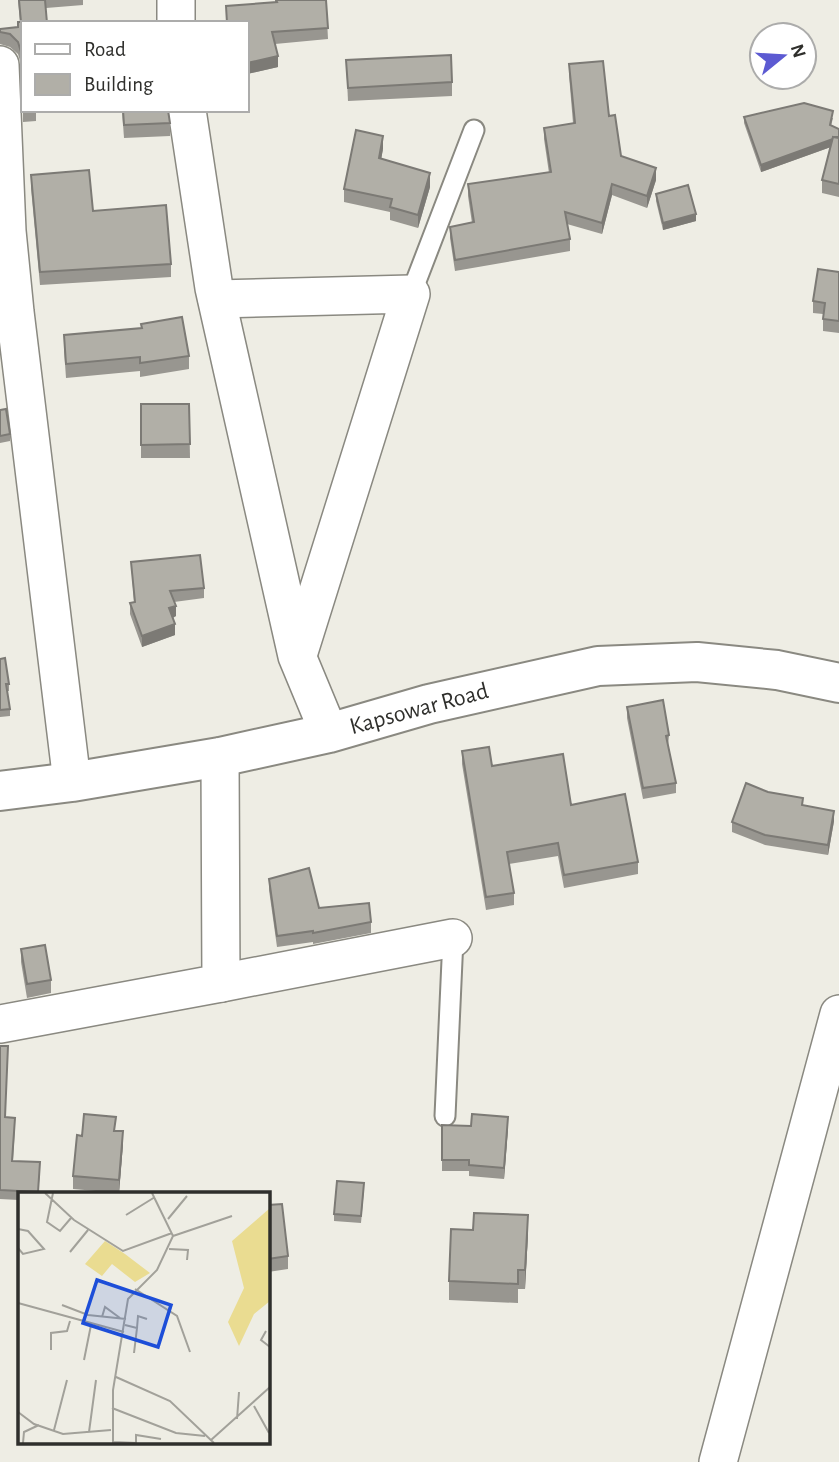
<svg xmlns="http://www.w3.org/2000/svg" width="839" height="1462" font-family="'Alegreya Sans',sans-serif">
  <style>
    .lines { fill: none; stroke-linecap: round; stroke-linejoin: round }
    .lane-casing { stroke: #8a8981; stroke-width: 23 }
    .street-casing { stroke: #8a8981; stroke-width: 40 }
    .secondary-casing { stroke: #8a8981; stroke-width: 42 }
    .lane { stroke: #fff; stroke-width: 19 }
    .street { stroke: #fff; stroke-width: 37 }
    .secondary { stroke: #fff; stroke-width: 38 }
    .wall { fill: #989690 }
    .shaded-wall { fill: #7c7a75 }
    .building { fill: #b1afa7; stroke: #7c7a75; stroke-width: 2 }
    .labels { text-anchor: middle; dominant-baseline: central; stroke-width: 5; stroke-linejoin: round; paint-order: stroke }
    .street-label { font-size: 24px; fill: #2f2f2c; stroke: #fff }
    .inset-road { fill: none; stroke: #a2a19a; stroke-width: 2 }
    .view { fill: #1d4ed8; fill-opacity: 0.15; stroke: #1d4ed8; stroke-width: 3.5 }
    .inset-edge { fill: none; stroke: #2f2f2c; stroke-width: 3.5 }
  </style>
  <rect width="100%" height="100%" fill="#eeede4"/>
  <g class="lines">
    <defs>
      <g id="lane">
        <polyline points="411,294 474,130"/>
        <polyline points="445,1116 453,938"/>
      </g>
      <g id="street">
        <polyline points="176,0 176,23"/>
        <polyline points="0,65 7,231 15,312 72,782"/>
        <polyline points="187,110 214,288 297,656 329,733"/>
        <polyline points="217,299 411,294 298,655"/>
        <polyline points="221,983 453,938"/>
        <polyline points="0,1024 221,983 220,757"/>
        <polyline points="718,1462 839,1014"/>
      </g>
      <polyline id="secondary" points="0,791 72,782 220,757 329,733 429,704 598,666 697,662 777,670 839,683"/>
    </defs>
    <!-- lane casing -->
    <use href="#lane" class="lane-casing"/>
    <!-- street casing -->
    <use href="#street" class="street-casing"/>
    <!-- secondary casing -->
    <use href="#secondary" class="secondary-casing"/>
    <!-- lane -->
    <use href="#lane" class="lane"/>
    <!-- street -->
    <use href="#street" class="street"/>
    <!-- secondary -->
    <use href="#secondary" class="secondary"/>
  </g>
  <!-- wall -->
  <g class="wall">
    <polygon points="18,0 83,0 83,5 46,8 21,64 18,54 10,47 0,44 0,29 18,27 20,22"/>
    <polygon points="275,0 326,0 328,39 275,44 278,67 247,74 247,23 226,23 226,6 275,2"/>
    <polygon points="346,60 452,82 452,96 348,101"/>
    <polygon points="569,64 609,116 621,156 656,180 647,208 612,195 602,234 567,224 570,239 570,251 455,271 450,238 450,227 472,223 468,196 468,184 549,173 544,139 544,128 573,123 569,75"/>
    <polygon points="23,110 36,110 36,121 23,122"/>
    <polygon points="122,110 168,110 170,123 170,136 124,138"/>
    <polygon points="744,117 833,118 831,126 839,129 839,197 822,193 822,180 831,147 761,172 744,123"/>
    <polygon points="383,149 381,159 430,187 418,228 390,220 390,212 344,202 344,189"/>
    <polygon points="31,175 93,211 171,264 171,277 40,285 31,188"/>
    <polygon points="656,194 696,221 663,230 656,201"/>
    <polygon points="839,272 839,333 823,331 823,314 813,313 813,301"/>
    <polygon points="141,324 189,356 189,369 140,377 140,371 66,378 64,349 64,335 141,328"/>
    <polygon points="141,404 189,404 190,458 141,458"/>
    <polygon points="0,410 10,434 10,441 0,443"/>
    <polygon points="131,562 204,588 204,598 174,602 176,616 173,618 175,635 142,647 130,614 130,603 134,602"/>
    <polygon points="0,659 9,684 9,691 7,691 10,709 10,716 0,717"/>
    <polygon points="627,707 669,735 668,746 676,783 676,793 643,799 627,718"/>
    <polygon points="462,751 571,805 638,862 638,874 564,888 558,856 509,864 514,893 514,905 486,910 462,764"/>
    <polygon points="803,806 834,821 828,855 765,845 732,832 732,822"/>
    <polygon points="269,879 319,908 371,922 371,933 313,944 313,942 277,947 269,890"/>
    <polygon points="21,949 51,980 51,993 27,998 21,962"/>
    <polygon points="0,1046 6,1117 15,1127 13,1161 40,1172 38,1194 19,1194 19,1200 0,1199"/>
    <polygon points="442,1125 508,1128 504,1179 469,1176 469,1171 442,1171"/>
    <polygon points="116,1131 123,1144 119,1193 73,1189 73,1176 82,1136"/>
    <polygon points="364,1190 361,1223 334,1221 334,1214"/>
    <polygon points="268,1205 288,1256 288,1269 268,1272"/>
    <polygon points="528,1234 525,1289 518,1289 518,1303 449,1300 449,1281"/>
  </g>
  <!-- shaded-wall -->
  <g class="shaded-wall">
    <polygon points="278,56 278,67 247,74 247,63"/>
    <polygon points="383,136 383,149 379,171 379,158"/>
    <polygon points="839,137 839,144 761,172 761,165"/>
    <polygon points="656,168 656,180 647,208 647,196"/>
    <polygon points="430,173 430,187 418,228 418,215"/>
    <polygon points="612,184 612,195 602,234 602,223"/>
    <polygon points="696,214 696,221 663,230 663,223"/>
    <polygon points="176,606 176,616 169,619 169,608"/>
    <polygon points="175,624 175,635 142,647 142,636"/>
    <polygon points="834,811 834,821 828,855 828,845"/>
    <polygon points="508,1117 508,1128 504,1179 504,1168"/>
    <polygon points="123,1131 123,1144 119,1193 119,1180"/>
    <polygon points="528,1215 528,1234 525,1289 525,1270"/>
  </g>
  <!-- building -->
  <g class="building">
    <polygon points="19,0 45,0 47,23 23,23 23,94 21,52 18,42 10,34 0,32 0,29 18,27 18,22 21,22"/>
    <polygon points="276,0 326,0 328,28 272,32 278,56 247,63 247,23 227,23 226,6 277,2"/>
    <polygon points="451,55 452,82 348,88 346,60"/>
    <polygon points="603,61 609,116 615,115 621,156 656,168 647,196 612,184 602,223 565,212 570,239 455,260 450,227 474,222 468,184 551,172 544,128 575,123 569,64"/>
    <polygon points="804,103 833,111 830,125 839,129 839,137 833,137 833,139 761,165 744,117"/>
    <polygon points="123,110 168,110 170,123 124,125"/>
    <polygon points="356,130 383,136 379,158 430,173 418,215 390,207 392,199 344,189"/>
    <polygon points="833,137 839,138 839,184 822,180"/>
    <polygon points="89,170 93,211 166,205 171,264 40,272 31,175"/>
    <polygon points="688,185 696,214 663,223 656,194"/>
    <polygon points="818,269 839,272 839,321 823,319 825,303 813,301"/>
    <polygon points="182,317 189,356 140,363 140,357 66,364 64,335 142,328 141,324"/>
    <polygon points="141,404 189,404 190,444 141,445"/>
    <polygon points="6,409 10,434 0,436 0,410"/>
    <polygon points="200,555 204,588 170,591 176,606 169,608 175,624 142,636 130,603 135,602 131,562"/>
    <polygon points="5,658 9,684 6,684 10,709 0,710 0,659"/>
    <polygon points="663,700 669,735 666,736 676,783 643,788 627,707"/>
    <polygon points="489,747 492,766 563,754 571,805 625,794 638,862 564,875 558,843 507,852 514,893 486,897 462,751"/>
    <polygon points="746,783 768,792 803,798 802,805 834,811 828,845 765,835 732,822"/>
    <polygon points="309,868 319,908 369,903 371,922 313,933 313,931 277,936 269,879"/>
    <polygon points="45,945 51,980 27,984 21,949"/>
    <polygon points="0,1046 8,1046 5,1117 15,1118 12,1161 40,1162 38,1192 0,1190"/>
    <polygon points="84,1114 116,1117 114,1131 123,1131 119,1180 73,1176 77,1135 82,1136"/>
    <polygon points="472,1114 508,1117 504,1168 469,1165 469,1160 442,1160 442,1125 471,1126"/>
    <polygon points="337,1181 364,1183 361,1216 334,1214"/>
    <polygon points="282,1204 288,1256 268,1259 268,1205"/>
    <polygon points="474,1213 528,1215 525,1270 518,1270 518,1284 449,1281 451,1229 473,1230"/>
  </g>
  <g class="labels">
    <!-- street labels -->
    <g class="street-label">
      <text transform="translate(419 709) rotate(-15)">Kapsowar Road</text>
    </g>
  </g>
  <!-- overview -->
  <g transform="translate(18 1192)">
    <rect width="252" height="252" fill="#eeede4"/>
    <path d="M252,16V109L236,122L221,154L210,130L226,96L214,49ZM87,49L107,62L132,81L117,90L94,72L84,84L67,72Z" fill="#eadc91"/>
    <path class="inset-road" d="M27,1L56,28L105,59L154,41M35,1L29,30L42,39L53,26M108,23L137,5M150,27L169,4M0,37L10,39L26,57L5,62L0,56M155,44L214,24M151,57L170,58L169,68M52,60L70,38M117,97L159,124L172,160M0,111L106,140M44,113L70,123L108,127M84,125L87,115L102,126M107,133L119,136L116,161M119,136L120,124L129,127M248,139L243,148L252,155M33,158V141L49,139L52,129M66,168L73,133M98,185L152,209L196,251M236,214L251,241M94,216L158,241L187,244M0,220L16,232L45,242L93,238M219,227L221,200M36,238L49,188M71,240L78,188M193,248L252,195M95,250L119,251M5,251L6,240L21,233M95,251V198L110,107L139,78L155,44L134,1M118,251V243L143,247"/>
    <path class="view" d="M79,88L153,113L140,155L65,131Z"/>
    <rect width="252" height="252" class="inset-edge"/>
  </g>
  <!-- legend -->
  <rect x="21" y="21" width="228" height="91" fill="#ffffff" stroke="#acacab" stroke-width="2"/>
  <rect x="35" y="44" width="35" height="10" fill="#ffffff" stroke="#acacab" stroke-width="2"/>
  <text x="84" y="56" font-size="21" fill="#2f2f2c">Road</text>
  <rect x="35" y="74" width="35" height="21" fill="#b1afa7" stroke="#acacab" stroke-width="2"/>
  <text x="84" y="91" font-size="21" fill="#2f2f2c">Building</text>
  <!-- north arrow -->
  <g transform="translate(783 56) rotate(72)"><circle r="33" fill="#ffffff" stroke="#acacab" stroke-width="2"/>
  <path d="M0-5L12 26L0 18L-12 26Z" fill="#5c5ad2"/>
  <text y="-10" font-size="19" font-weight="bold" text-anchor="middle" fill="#2f2f2c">N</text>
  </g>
</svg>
